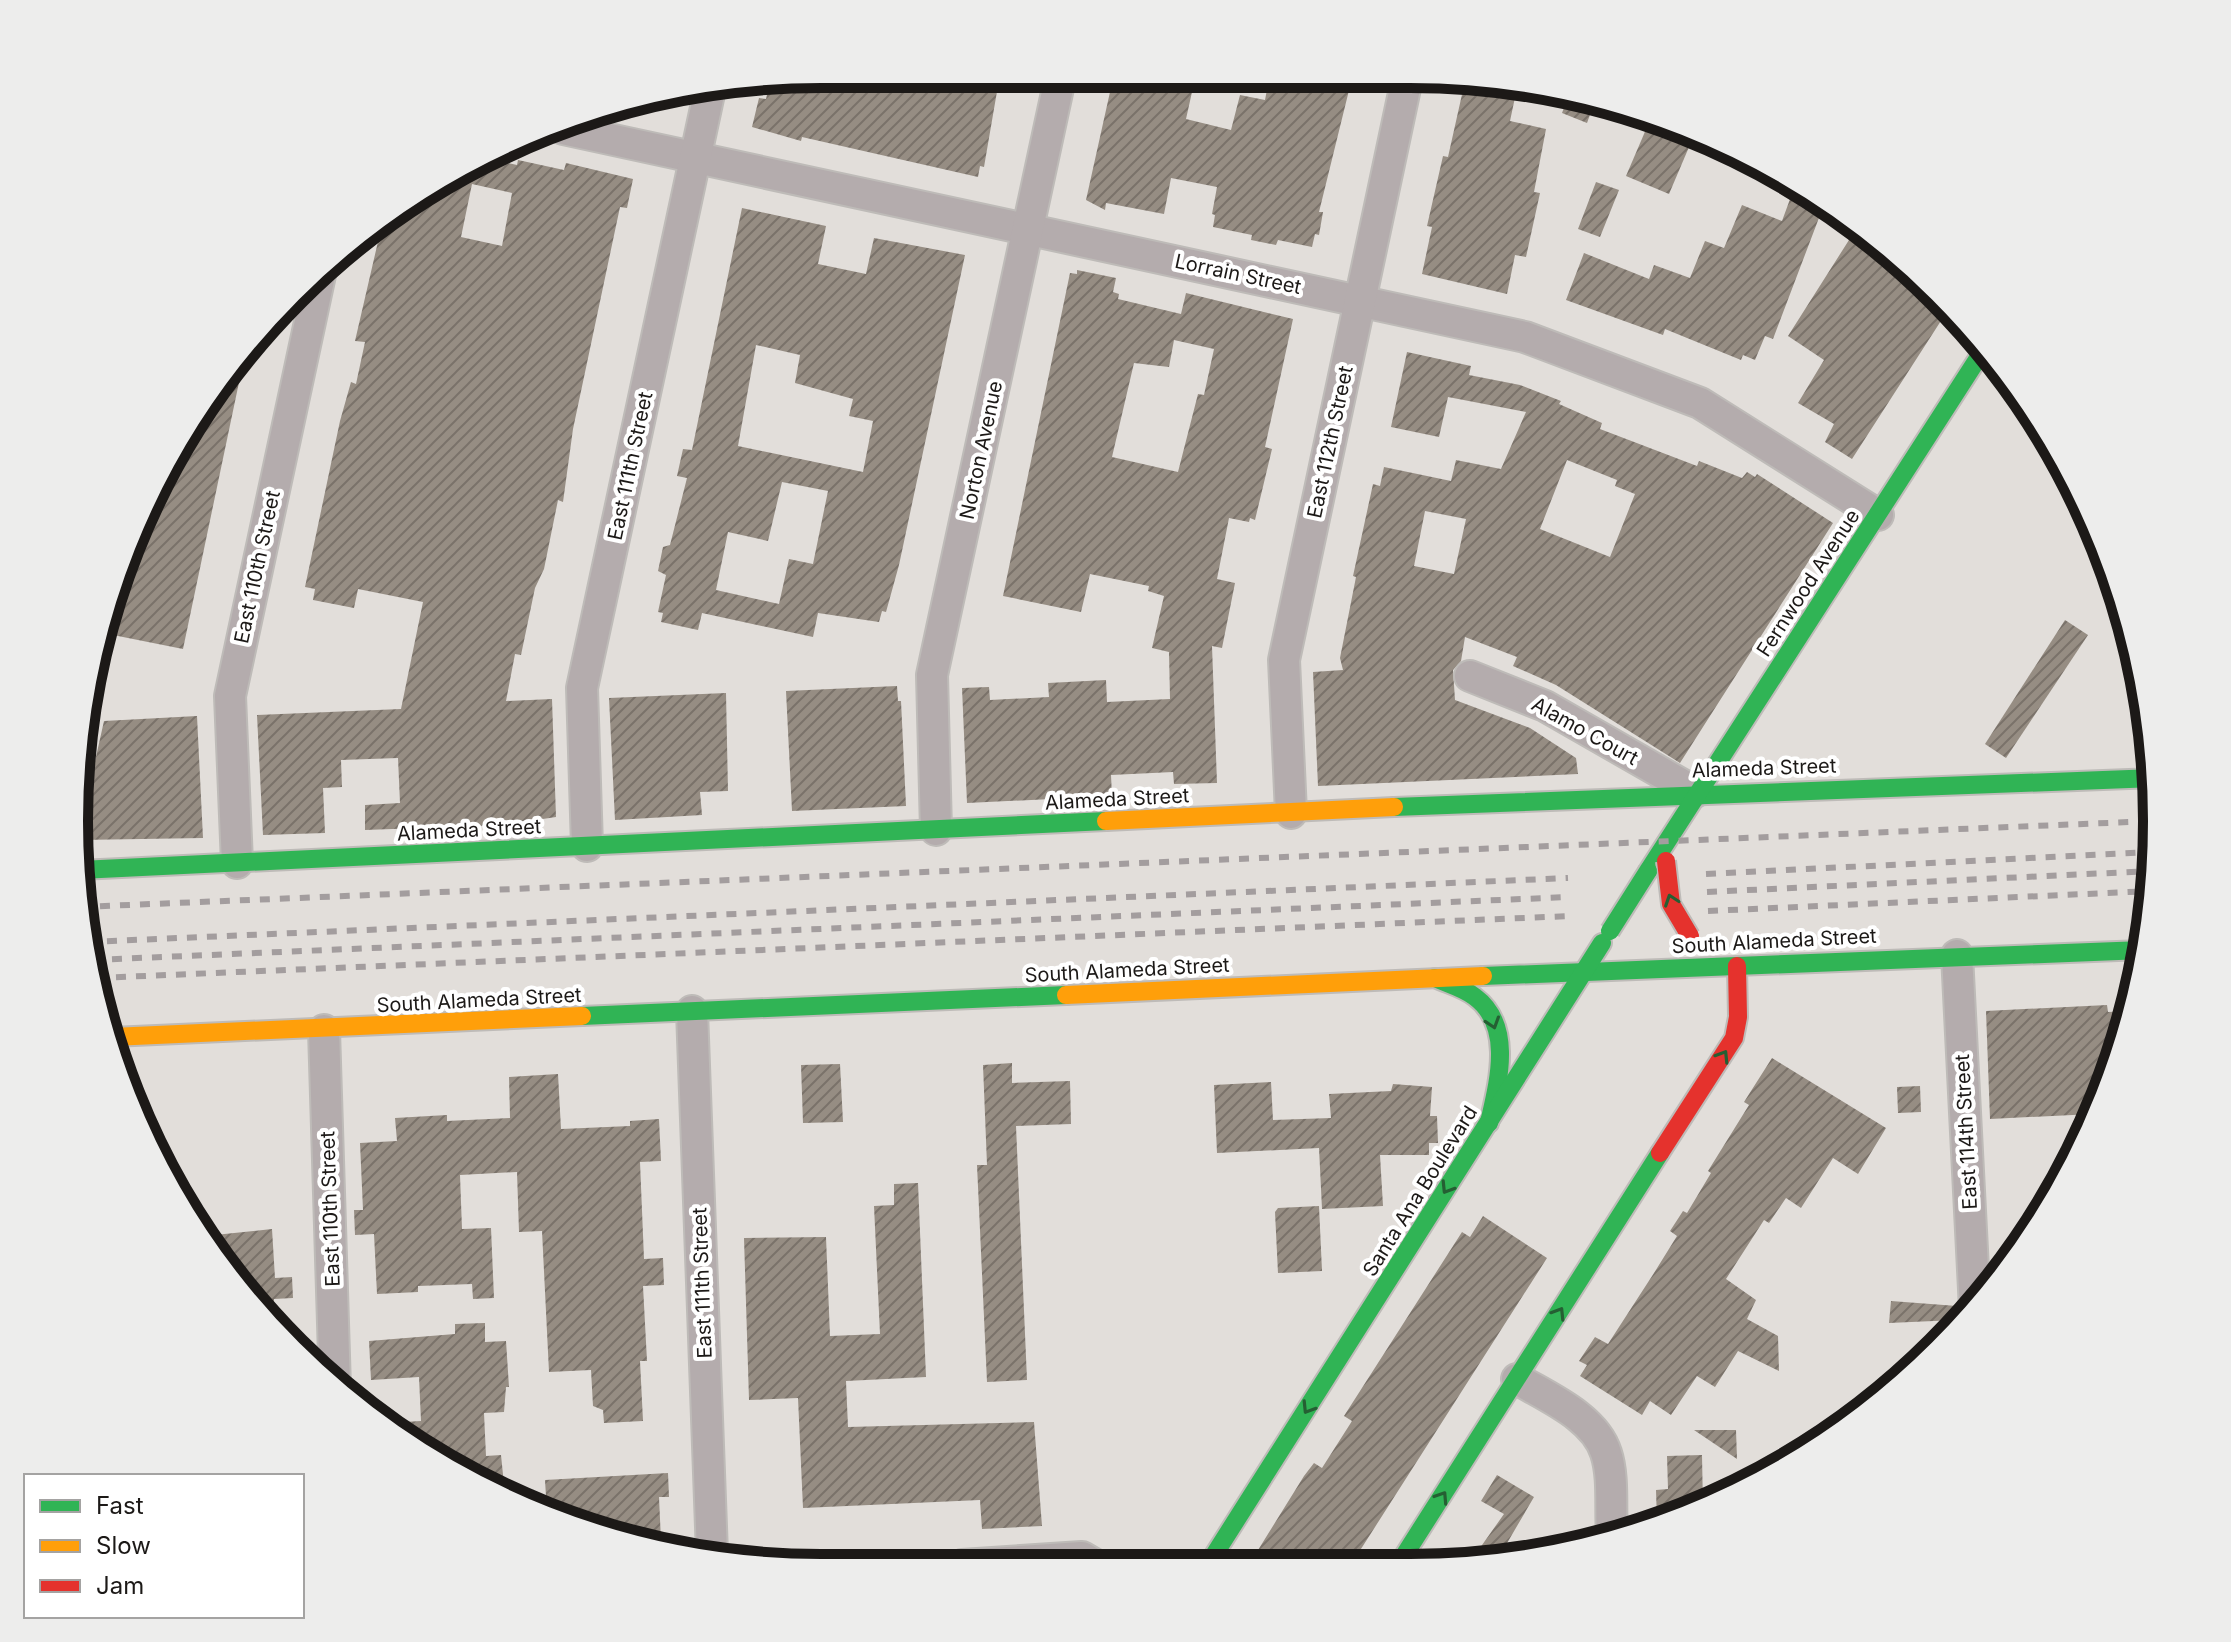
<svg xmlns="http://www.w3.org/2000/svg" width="2231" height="1642" font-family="Inter,sans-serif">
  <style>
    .building { fill: url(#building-hatch); fill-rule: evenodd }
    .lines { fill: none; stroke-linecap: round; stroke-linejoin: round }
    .street-casing { stroke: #bebbb8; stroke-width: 34 }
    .fast-casing { stroke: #bebbb8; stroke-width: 22 }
    .slow-casing { stroke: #bebbb8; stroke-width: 22 }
    .jam-casing { stroke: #bebbb8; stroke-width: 22 }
    .street { stroke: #b4acad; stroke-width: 30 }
    .fast { stroke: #30b455; stroke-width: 18 }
    .slow { stroke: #ff9f0a; stroke-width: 18 }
    .jam { stroke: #e5322d; stroke-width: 18 }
    .rail { stroke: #a39d9e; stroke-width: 6; stroke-dasharray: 10 10; stroke-linecap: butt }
    .fast-bridge-casing { stroke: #bebbb8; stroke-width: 22; stroke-linecap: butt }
    .jam-bridge-casing { stroke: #bebbb8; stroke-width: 22; stroke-linecap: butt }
    .fast-bridge { stroke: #30b455; stroke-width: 18 }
    .jam-bridge { stroke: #e5322d; stroke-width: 18 }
    .oneway { stroke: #255f33 }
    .labels { text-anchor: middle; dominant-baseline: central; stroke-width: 8; stroke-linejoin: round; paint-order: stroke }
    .street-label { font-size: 20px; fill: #1c1917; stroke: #fff }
    .rim { fill: none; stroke: #1c1917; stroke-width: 10 }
  </style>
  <defs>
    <pattern id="building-hatch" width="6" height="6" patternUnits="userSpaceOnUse" patternTransform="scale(2)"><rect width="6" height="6" fill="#968d83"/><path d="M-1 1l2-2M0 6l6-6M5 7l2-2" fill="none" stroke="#7a726a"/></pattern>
  </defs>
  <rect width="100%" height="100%" fill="#e2deda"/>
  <!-- building -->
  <g class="building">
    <polygon points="821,74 1000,74 984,167 980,166 978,177 802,137 801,141 752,127 759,98 766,99 770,81"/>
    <polygon points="1114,74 1196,74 1186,119 1231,130 1240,95 1265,100 1270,74 1353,74 1319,212 1323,212 1319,235 1315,234 1312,247 1278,240 1276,245 1251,240 1252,235 1213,227 1215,215 1212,214 1217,187 1171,178 1164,214 1106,203 1105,210 1086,200"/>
    <polygon points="1465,81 1517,88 1510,121 1546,129 1534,192 1540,193 1526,257 1515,255 1507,294 1422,274 1432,227 1427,226 1443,156 1448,157"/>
    <polygon points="1569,95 1596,98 1587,123 1562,113"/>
    <polygon points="1650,120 1692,140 1669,194 1626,176"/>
    <path d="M495,160L517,165L518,160L564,170L566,163L633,179L627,208L620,207L573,429L563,502L558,500L544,569L535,588L521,655L515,654L506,701L552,699L556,817L503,825L365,830V805L400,803L398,758L341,760L342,787L323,788L325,833L263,835L257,715L401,709L423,602L358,589L354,608L313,600L315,589L305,587L340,421L351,382L356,384L365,342L355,341L383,220L406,200ZM472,184L512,193L502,246L461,237Z"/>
    <polygon points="1596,182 1619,190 1600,237 1578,229"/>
    <polygon points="1793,191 1825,202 1773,339 1765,336 1755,360 1743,355 1741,360 1665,329 1663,335 1566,300 1584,253 1649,279 1654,265 1690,278 1705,241 1724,248 1742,205 1782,221"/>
    <path d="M742,208L826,226L818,264L866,274L874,238L965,255L899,565L886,612L882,611L879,622L818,613L813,637L702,613L698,630L661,622L663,613L658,612L666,575L658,571L663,547L670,545L687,478L677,476L683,449L692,450ZM756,345L800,355L795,383L853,399L849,416L873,421L863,472L738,446ZM782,482L828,491L813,564L789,559L779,604L716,590L728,532L768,541Z"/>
    <polygon points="1856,229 1946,313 1852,459 1825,442 1834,424 1798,403 1824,360 1788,336"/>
    <path d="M1077,270L1116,278L1113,292L1119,294L1118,299L1181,314L1186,293L1293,319L1265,447L1272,449L1255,520L1250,518L1249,522L1229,518L1217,579L1235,583L1222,648L1212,646L1217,783L1174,784L1173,772L1111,775L1112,796L967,803L962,688L989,687L990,700L1049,697L1048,683L1106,680L1107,702L1170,699L1169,652L1152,648L1164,596L1148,591L1149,586L1090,574L1081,612L1003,596L1070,273L1077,274ZM1174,340L1214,349L1204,395L1198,394L1178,472L1112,457L1134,363L1169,367Z"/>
    <polygon points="246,349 183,649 108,634 151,491"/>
    <path d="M1407,352L1471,366L1469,375L1520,385L1561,401L1559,404L1602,423L1600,429L1697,466L1699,461L1742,478L1747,472L1755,477L1757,474L1833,523L1680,763L1556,685L1513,666L1517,657L1465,637L1461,661L1453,670L1455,700L1530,728L1576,758L1578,774L1318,786L1313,672L1343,670L1340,658L1356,577L1353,576L1373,484L1380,486L1384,467L1451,481L1456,460L1501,469L1526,412L1448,397L1439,437L1391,427ZM1567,460L1617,480L1615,486L1635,494L1610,557L1540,529ZM1425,511L1466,519L1454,574L1414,566Z"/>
    <polygon points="2065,620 2088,635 2006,758 1985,744"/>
    <polygon points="897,686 898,701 901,701 906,806 792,811 786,691"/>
    <polygon points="726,693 728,791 700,792 702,815 615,820 609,698"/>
    <polygon points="197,716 203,838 80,840 80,806 85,806 104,721"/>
    <polygon points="2107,1005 2108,1012 2129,1011 2124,1035 2109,1035 2111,1075 2093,1114 1990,1119 1986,1011"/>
    <polygon points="1772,1058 1886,1128 1858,1174 1833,1158 1801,1208 1786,1198 1769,1223 1764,1220 1726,1279 1756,1300 1747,1319 1778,1336 1779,1371 1738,1351 1715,1387 1697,1376 1671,1415 1650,1401 1642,1415 1580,1376 1587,1365 1579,1361 1595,1337 1608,1344 1654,1273 1677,1236 1670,1231 1683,1211 1687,1213 1711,1173 1708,1171 1749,1105 1744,1102"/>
    <polygon points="1012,1063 1012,1083 1070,1081 1071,1124 1016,1126 1027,1380 987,1382 977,1165 987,1165 983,1065"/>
    <polygon points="840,1064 843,1122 803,1123 801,1065"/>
    <polygon points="558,1074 561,1129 630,1126 630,1121 659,1119 661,1161 640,1162 644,1259 663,1258 664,1285 643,1286 647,1361 640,1361 643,1421 604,1423 603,1410 593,1406 591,1370 549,1372 542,1231 519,1232 517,1172 460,1175 462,1229 491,1228 494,1298 473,1299 472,1284 418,1286 418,1292 377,1294 374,1234 355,1235 354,1210 363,1210 360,1143 397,1141 395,1118 447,1115 447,1121 510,1118 509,1077"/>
    <polygon points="1271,1082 1273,1120 1331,1118 1329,1094 1391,1091 1393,1084 1432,1087 1430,1116 1437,1116 1438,1143 1429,1143 1429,1155 1380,1155 1383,1206 1322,1209 1319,1148 1217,1153 1214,1085"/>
    <polygon points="1920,1086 1921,1112 1898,1113 1897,1087"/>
    <polygon points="918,1183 926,1377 846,1381 848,1427 1034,1422 1042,1526 982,1529 980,1500 803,1508 798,1398 749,1400 744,1238 826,1237 830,1336 880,1334 874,1206 894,1205 894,1184"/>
    <polygon points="1319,1206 1322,1271 1278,1273 1275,1212 1278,1208"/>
    <polygon points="1483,1216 1547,1258 1352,1563 1250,1563 1304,1476 1314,1463 1322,1468 1352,1421 1344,1416 1462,1232 1470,1237"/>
    <polygon points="272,1229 275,1278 292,1277 293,1298 274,1299 274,1325 229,1276 205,1236"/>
    <polygon points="1891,1301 1957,1306 1956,1320 1889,1323"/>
    <polygon points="485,1323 485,1342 506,1341 509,1387 506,1387 504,1412 484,1413 486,1456 501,1455 505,1494 441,1463 440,1445 417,1446 385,1423 421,1421 419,1377 371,1380 369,1341 455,1334 455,1324"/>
    <polygon points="1694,1430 1736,1430 1737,1459"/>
    <polygon points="1702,1455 1703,1507 1657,1522 1656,1490 1668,1489 1667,1456"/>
    <polygon points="668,1473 669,1497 659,1497 661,1541 581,1528 547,1513 545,1480"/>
    <polygon points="1497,1475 1534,1497 1496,1562 1470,1562 1504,1514 1481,1501"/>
  </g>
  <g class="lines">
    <defs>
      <g id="street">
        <polyline points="563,129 1525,337 1700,403 1878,515"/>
        <polyline points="1470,676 1545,706 1695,792"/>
        <polyline points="1291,813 1284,660 1408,74"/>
        <polyline points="936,830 932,675 1061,74"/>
        <polyline points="587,846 582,688 710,89"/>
        <polyline points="237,863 230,696 320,275"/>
        <polyline points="1957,955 1975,1309"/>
        <polyline points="692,1011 712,1554"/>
        <polyline points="324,1030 335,1388"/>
        <path d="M1517,1379C1547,1397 1595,1417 1606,1453C1614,1477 1610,1509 1612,1534"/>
        <polyline points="962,1565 1082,1557 1094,1564"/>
      </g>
      <g id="fast">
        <polyline points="1394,807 2155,778"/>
        <polyline points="80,870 1106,821"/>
        <polyline points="1648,871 1984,349"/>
        <polyline points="1483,976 2143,950"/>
        <path d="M1435,978C1448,984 1464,988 1475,997C1514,1026 1498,1083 1489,1123"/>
        <polyline points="582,1016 1066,995"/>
        <polyline points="1400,1562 1660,1153"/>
        <polyline points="1209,1563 1602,943"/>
      </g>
      <g id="slow">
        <polyline points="1106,821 1394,807"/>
        <polyline points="1066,995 1483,976"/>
        <polyline points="112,1037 582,1016"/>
      </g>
      <polyline id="jam" points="1660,1153 1734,1038 1738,1017 1737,966"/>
    </defs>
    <!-- street casing -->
    <use href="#street" class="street-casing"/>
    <!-- fast casing -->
    <use href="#fast" class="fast-casing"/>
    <!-- slow casing -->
    <use href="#slow" class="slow-casing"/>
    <!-- jam casing -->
    <use href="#jam" class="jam-casing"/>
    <!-- street -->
    <use href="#street" class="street"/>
    <!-- fast -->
    <use href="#fast" class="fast"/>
    <!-- slow -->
    <use href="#slow" class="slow"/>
    <!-- jam -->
    <use href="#jam" class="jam"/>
    <!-- rail -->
    <g class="rail">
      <polyline points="1706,874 2153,852"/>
      <polyline points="1707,892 2152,871"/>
      <polyline points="80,907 2154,821"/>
      <polyline points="1708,911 2152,891"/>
      <polyline points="87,942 1568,878"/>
      <polyline points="92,960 1569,897"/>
      <polyline points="96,978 1570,916"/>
    </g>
    <defs>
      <polyline id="fast-bridge" points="1610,931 1648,871"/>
      <polyline id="jam-bridge" points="1666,861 1671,904 1690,936"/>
    </defs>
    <!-- fast-bridge casing -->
    <use href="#fast-bridge" class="fast-bridge-casing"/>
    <!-- jam-bridge casing -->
    <use href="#jam-bridge" class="jam-bridge-casing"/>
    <!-- fast-bridge -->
    <use href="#fast-bridge" class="fast-bridge"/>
    <!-- jam-bridge -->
    <use href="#jam-bridge" class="jam-bridge"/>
  </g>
  <!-- one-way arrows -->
  <defs><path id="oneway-chevron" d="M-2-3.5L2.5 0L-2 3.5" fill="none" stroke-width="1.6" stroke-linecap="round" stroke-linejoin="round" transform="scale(2)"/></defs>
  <g class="oneway">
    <use href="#oneway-chevron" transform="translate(1671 900) rotate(-109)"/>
    <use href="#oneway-chevron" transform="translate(1493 1023) rotate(72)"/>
    <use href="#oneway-chevron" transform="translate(1723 1056) rotate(-58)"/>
    <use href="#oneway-chevron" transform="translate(1447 1188) rotate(122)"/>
    <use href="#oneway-chevron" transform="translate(1559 1313) rotate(-58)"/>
    <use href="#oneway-chevron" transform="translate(1308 1408) rotate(122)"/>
    <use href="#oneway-chevron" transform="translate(1442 1497) rotate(-57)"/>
  </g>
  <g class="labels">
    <!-- street labels -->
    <g class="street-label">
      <text transform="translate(1238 274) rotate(12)">Lorrain Street</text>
      <text transform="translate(1330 442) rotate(-78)">East 112th Street</text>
      <text transform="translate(981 450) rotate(-78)">Norton Avenue</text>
      <text transform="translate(630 466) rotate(-78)">East 111th Street</text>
      <text transform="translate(257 567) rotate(-78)">East 110th Street</text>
      <text transform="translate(1808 583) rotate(-57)">Fernwood Avenue</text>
      <text transform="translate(1585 731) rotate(29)">Alamo Court</text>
      <text transform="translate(1764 768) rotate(-2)">Alameda Street</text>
      <text transform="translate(1117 799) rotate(-3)">Alameda Street</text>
      <text transform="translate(469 830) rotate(-3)">Alameda Street</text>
      <text transform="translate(1774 941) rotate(-3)">South Alameda Street</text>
      <text transform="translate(1127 970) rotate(-3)">South Alameda Street</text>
      <text transform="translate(479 1000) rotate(-3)">South Alameda Street</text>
      <text transform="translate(1966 1132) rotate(-93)">East 114th Street</text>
      <text transform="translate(1420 1191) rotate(-58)">Santa Ana Boulevard</text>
      <text transform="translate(330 1209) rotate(-92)">East 110th Street</text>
      <text transform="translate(702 1283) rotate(-92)">East 111th Street</text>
    </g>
  </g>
  <!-- crop -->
  <path d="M0 0H2231V1642H0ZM821 88H1410A733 733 0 0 1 2143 821V821A733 733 0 0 1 1410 1554H821A733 733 0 0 1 88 821V821A733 733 0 0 1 821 88Z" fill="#ededec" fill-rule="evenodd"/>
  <path class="rim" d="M821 88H1410A733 733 0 0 1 2143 821V821A733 733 0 0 1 1410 1554H821A733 733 0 0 1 88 821V821A733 733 0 0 1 821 88Z"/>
  <!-- legend -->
  <rect x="24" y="1474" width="280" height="144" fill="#ffffff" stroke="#a4a3a2" stroke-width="2"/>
  <rect x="40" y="1500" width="40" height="12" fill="#30b455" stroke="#a4a3a2" stroke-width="2"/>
  <text x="96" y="1514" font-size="24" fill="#1c1917">Fast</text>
  <rect x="40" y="1540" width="40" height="12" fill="#ff9f0a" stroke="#a4a3a2" stroke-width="2"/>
  <text x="96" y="1554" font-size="24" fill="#1c1917">Slow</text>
  <rect x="40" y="1580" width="40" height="12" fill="#e5322d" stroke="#a4a3a2" stroke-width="2"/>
  <text x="96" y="1594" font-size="24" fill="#1c1917">Jam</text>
</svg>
